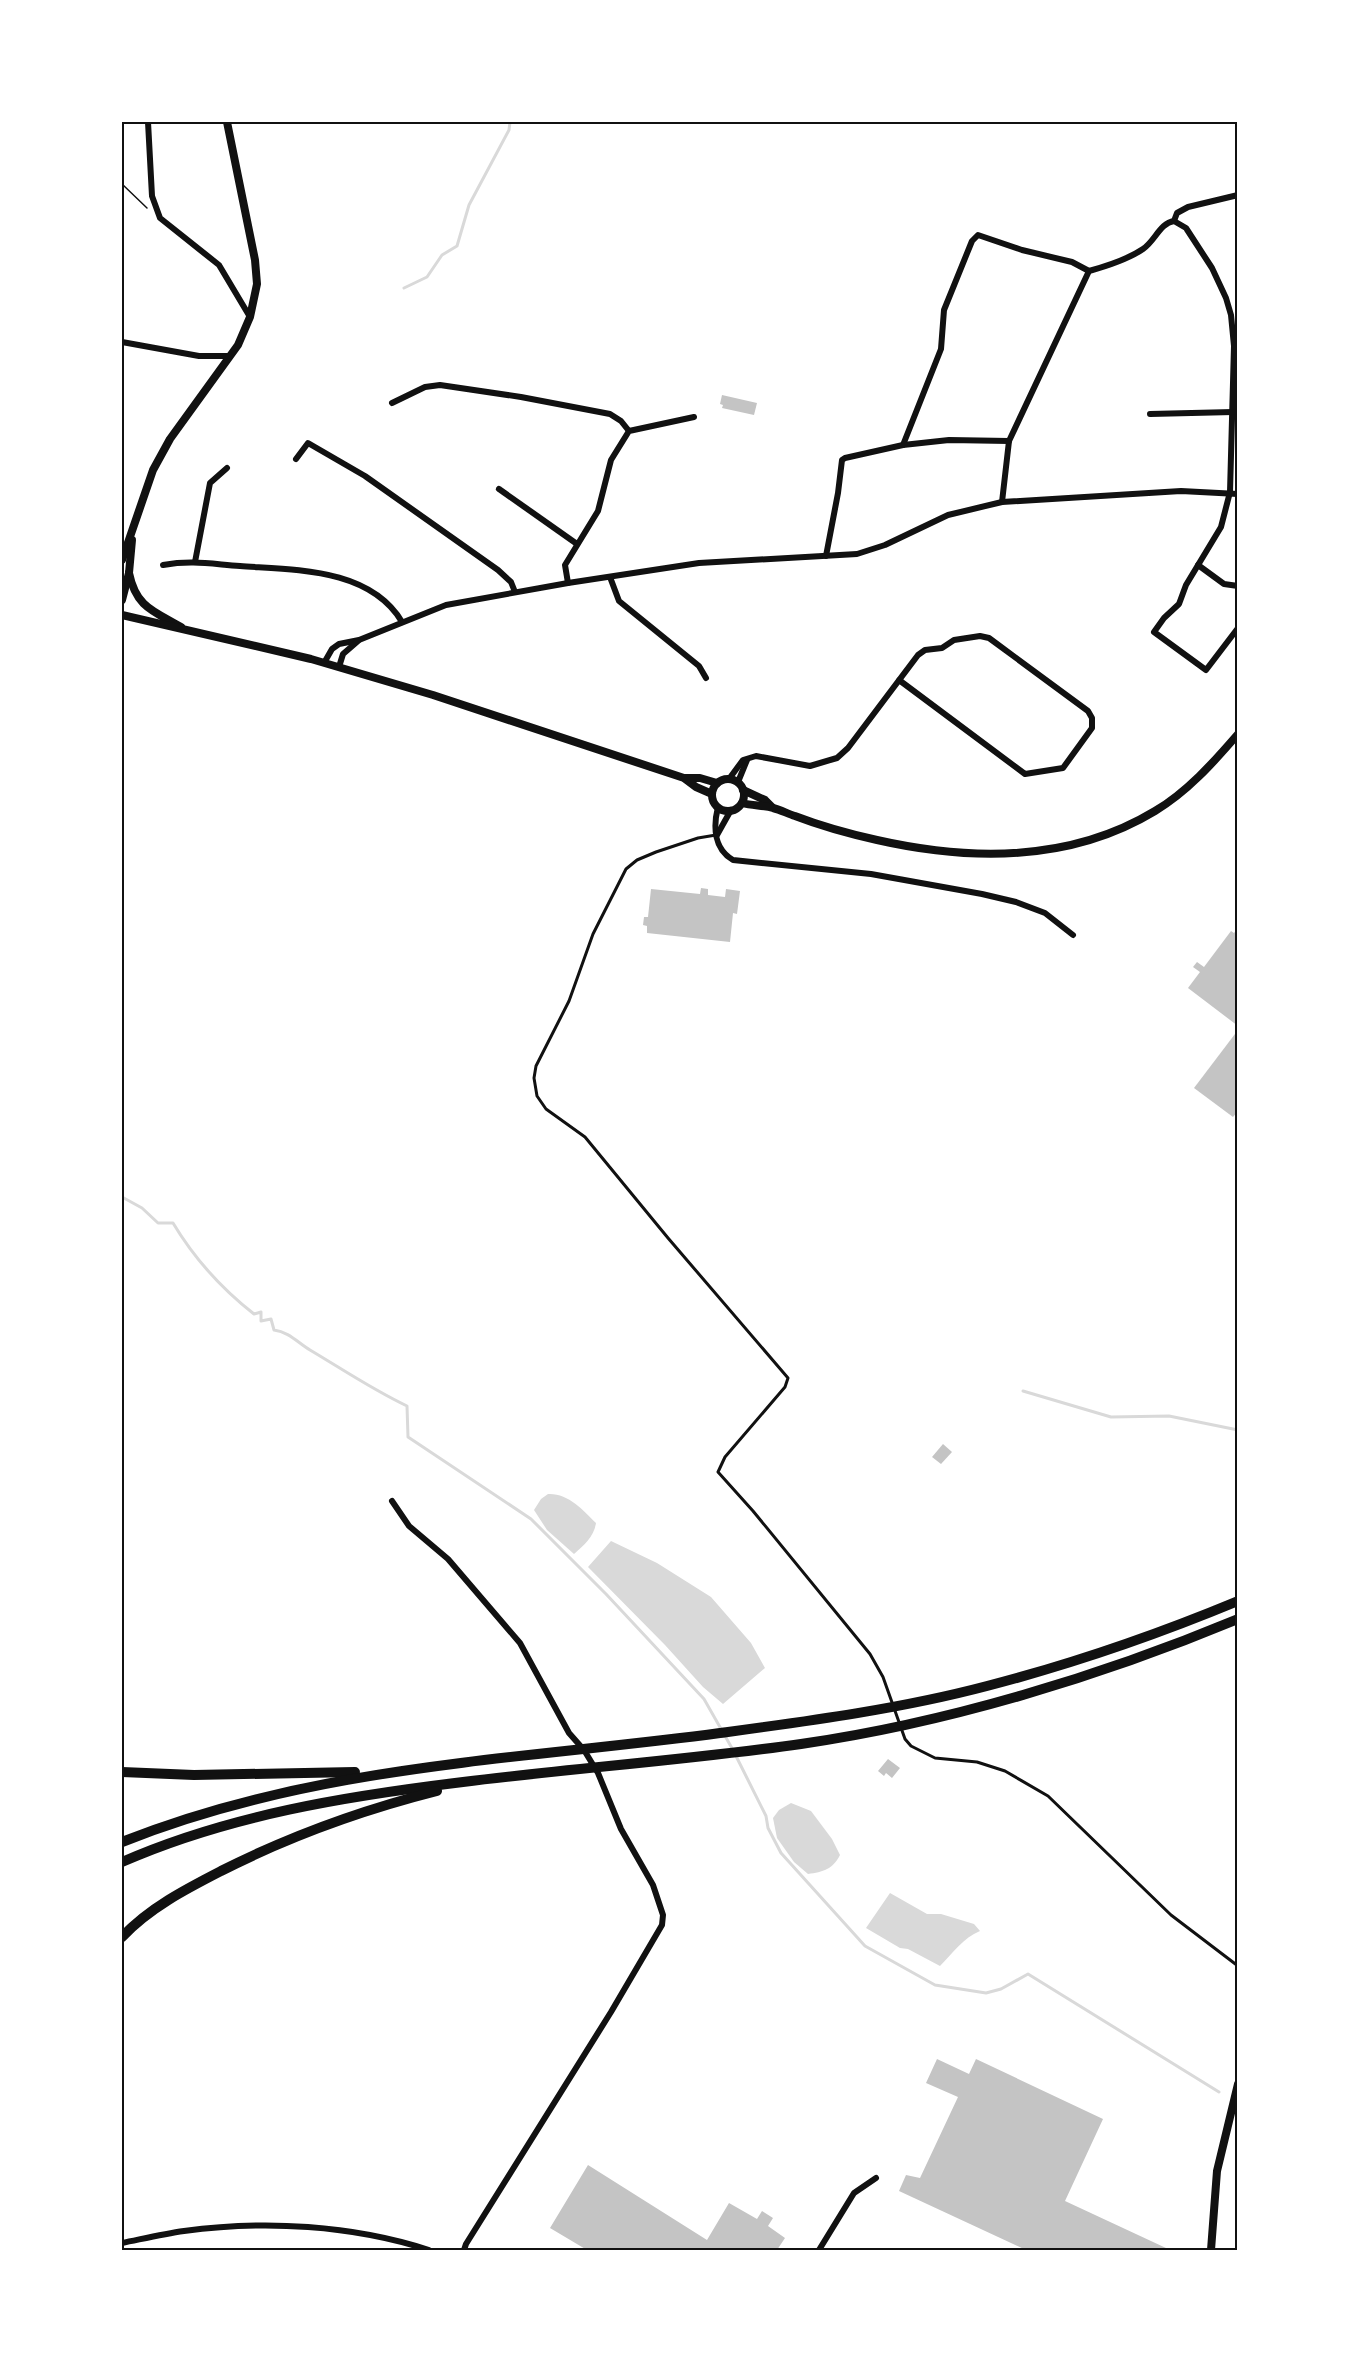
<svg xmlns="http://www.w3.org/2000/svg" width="1359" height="2372" font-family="'Sofia Sans Condensed',sans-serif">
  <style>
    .water { fill: #d9d9d9 }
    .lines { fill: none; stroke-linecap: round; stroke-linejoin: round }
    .stream { stroke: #d9d9d9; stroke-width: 3 }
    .building { fill: #c4c4c4 }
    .path { stroke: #111; stroke-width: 1.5 }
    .service { stroke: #111; stroke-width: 3 }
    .minor { stroke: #111; stroke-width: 6 }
    .tertiary { stroke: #111; stroke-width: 8 }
    .secondary { stroke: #111; stroke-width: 8 }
    .motorway { stroke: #111; stroke-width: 10 }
    .neatline { fill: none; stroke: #111; stroke-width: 2 }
  </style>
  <rect width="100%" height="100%" fill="#fff"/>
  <!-- water -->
  <g class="water">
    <path d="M548,1494C568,1493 583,1510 596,1523C594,1537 584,1545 574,1554L547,1530L534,1510L541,1499Z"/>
    <polygon points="611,1541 657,1563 711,1597 751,1643 765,1668 723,1704 703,1687 665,1645 588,1567"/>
    <path d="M791,1803L811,1811L832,1839L840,1855C833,1869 823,1872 808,1874L794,1862L777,1838L773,1818L779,1810Z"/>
    <path d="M890,1893L927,1914H941L974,1924L980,1931C963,1938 953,1953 940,1966L908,1949L900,1948L866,1928Z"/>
  </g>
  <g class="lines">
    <!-- stream -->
    <g class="stream">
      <polyline points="404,288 427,277 442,255 457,246 469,205 509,130 510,122"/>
      <path d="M122,1197L142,1208L158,1223H173C194,1258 222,1289 254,1314L261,1312V1321L271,1319L274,1330C289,1332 297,1342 310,1350C342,1369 373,1390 407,1406L408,1437L531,1519L606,1594L704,1699L733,1750"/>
      <polyline points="1023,1391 1111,1417 1169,1416 1238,1430"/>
      <polyline points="736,1756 766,1816 768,1828 781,1853 865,1946 935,1985 986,1993 1001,1989 1028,1974 1219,2092"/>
    </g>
  </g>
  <!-- building -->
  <g class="building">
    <polygon points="722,395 757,403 754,415 722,408 723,405 720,404"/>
    <polygon points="701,888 708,889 708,895 725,897 726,889 740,891 737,914 733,913 730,942 647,933 647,926 643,925 644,917 648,917 651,889 700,894"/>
    <polygon points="1238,928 1238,1026 1188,988 1200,972 1193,967 1197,962 1204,967 1231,931 1234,933"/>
    <polygon points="1238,1030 1238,1111 1233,1117 1194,1088"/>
    <polygon points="943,1444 952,1452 941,1464 932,1457"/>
    <polygon points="888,1759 900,1768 892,1778 886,1773 884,1776 878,1771"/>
    <polygon points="937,2059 969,2074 976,2059 1103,2119 1065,2201 1166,2248 1164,2250 1026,2250 899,2191 906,2175 920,2178 958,2097 926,2083"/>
    <polygon points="588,2165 707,2240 729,2203 757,2219 762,2211 773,2218 768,2226 785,2238 777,2250 587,2250 550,2228"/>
  </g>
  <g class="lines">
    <!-- path -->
    <polyline class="path" points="122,184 147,208"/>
    <!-- service -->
    <polyline class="service" points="716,835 698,838 656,852 637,860 626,869 593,934 569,1001 536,1066 534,1078 537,1096 546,1109 585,1137 668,1238 788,1378 785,1387 725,1457 718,1472 753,1511 870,1654 883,1677 905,1739 911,1746 935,1758 977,1762 1005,1771 1048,1796 1171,1915 1238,1966"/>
    <!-- minor -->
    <g class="minor">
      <polyline points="148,122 152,196 160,218 219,265 250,317"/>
      <polyline points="1174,221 1186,228 1212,268 1226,298 1231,315 1234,346 1230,492 1221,527 1186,585 1179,604 1164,618 1154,632 1206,670 1238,628"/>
      <polyline points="1174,221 1177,213 1188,207 1238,195"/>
      <polyline points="122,342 199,356 230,356"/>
      <polyline points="392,403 425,387 440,385 521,397 610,414 621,421 629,431"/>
      <polyline points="1150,414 1233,412"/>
      <polyline points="903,445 941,349 944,310 972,241 978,235 1022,250 1072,262 1089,271"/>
      <polyline points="296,459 308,443 365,476 498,570 511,582 515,592"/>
      <polyline points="499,489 577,544"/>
      <path d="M1002,502L1009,441L1089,271C1107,266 1127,260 1143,249C1155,241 1160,223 1174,221"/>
      <polyline points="826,556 838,493 842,460 845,458 903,445 949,440 1009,441"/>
      <polyline points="195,562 210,483 227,468"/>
      <path d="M163,565C192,560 211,564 240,566C295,570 370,568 402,622"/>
      <polyline points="1198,565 1224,584 1238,586"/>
      <polyline points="610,577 619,601 699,666 706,678"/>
      <polyline points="568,583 565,565 598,511 611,460 629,431 694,417"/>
      <polyline points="324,663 332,649 339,644 359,640 446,605 568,583 699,563 857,554 885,545 948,515 1002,502 1181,491 1238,494"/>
      <polyline points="339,667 343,654 358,641"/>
      <polyline points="729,779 743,760 756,756 810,766 837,758 848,748 918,655 925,650 942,648 954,640 980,636 989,638 1088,711 1092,718 1092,728 1063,768 1025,774 899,680"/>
      <polyline points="738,782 747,760"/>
      <path d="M718,807C713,827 714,849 733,860L871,874L982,894L1016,902L1045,913L1073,935"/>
      <polyline points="717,835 731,810"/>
      <polyline points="392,1501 409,1526 448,1559 520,1643 569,1733 584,1750 598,1773 621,1829 653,1885 663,1915 662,1925 611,2012 466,2244 464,2250"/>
      <path d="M122,2243C142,2239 163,2234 184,2231C265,2220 352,2225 429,2250"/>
      <polyline points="819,2250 854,2193 876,2178"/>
    </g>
    <!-- tertiary -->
    <g class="tertiary">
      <polyline points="122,560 153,470 170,439 238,345 250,317 257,284 255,260 227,122"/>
      <path d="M129,573C136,607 153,611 181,627"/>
      <polyline points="122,600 129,573 132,540"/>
    </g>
    <!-- secondary -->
    <g class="secondary">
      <polyline points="122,615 311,659 433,695 684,778 696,787 712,794"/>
      <polyline points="685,778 700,778 717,783"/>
      <circle cx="728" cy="795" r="16"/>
      <polyline points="743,790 765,800 772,807"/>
      <path d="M742,803C753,806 763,805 773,808C781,810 788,814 795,816C821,826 850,834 877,840C970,861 1071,862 1155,811C1187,792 1213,763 1238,734"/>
      <polyline points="1211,2250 1217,2171 1238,2084"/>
    </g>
    <!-- motorway -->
    <g class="motorway">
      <polyline points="122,1772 194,1775 355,1772"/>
      <path d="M122,1842C314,1765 518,1760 720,1733C809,1721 900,1709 987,1686C1072,1664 1156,1635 1238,1601"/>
      <path d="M122,1862C229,1815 347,1796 463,1782C575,1768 688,1760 801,1744C947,1723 1101,1676 1238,1619"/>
      <path d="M122,1937C149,1908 186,1889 221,1871C290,1836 362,1810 437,1791"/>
    </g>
  </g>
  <!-- border -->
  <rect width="1359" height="2372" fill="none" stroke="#ffffff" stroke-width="246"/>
  <rect x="123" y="123" width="1113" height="2126" class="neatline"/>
</svg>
